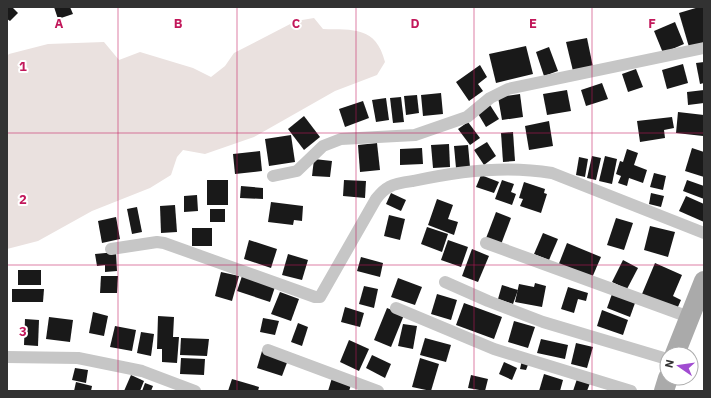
<svg xmlns="http://www.w3.org/2000/svg" width="711" height="398" font-family="'IBM Plex Sans',sans-serif">
  <style>
    .green { fill: #eae1df }
    .building { fill: #191919 }
    .lines { fill: none; stroke-linecap: round; stroke-linejoin: round }
    .minor { stroke: #c6c6c6; stroke-width: 12 }
    .primary { stroke: #aaa; stroke-width: 20 }
    .grid { fill: none; stroke: #c2185b; stroke-width: 1; stroke-opacity: 0.55 }
    .grid-label { font-size: 13px; text-anchor: middle; font-weight: bold; fill: #c2185b; stroke: #fff; stroke-width: 4; stroke-linejoin: round; paint-order: stroke }
  </style>
  <rect width="100%" height="100%" fill="#fff"/>
  <!-- green -->
  <path class="green" d="M314,18L323,29C353,30 376,26 385,62L377,75L335,91L254,137L205,154L183,150L177,157L171,175L150,188L92,211L38,241L7,249V56L9,54L48,44L104,42L119,60L140,52L193,68L211,77L225,66L234,53L296,21Z"/>
  <!-- building -->
  <g class="building">
    <polygon points="7,7 12,7 18,13 10,21 7,19"/>
    <polygon points="54,7 70,7 73,14 58,19"/>
    <polygon points="699,7 704,7 704,43 689,47 679,13"/>
    <polygon points="675,22 684,44 663,53 654,31"/>
    <polygon points="587,38 593,67 573,71 566,42"/>
    <polygon points="526,46 533,74 496,83 489,54"/>
    <polygon points="549,47 558,71 544,76 536,52"/>
    <polygon points="704,62 704,83 700,84 696,63"/>
    <polygon points="683,64 688,83 667,89 662,70"/>
    <polygon points="480,65 487,77 478,84 483,91 469,101 456,82"/>
    <polygon points="636,69 643,87 628,92 622,74"/>
    <polygon points="602,83 608,99 586,106 581,90"/>
    <polygon points="567,90 571,111 547,115 543,94"/>
    <polygon points="704,90 704,103 688,105 687,92"/>
    <polygon points="441,93 443,114 423,116 421,95"/>
    <polygon points="520,94 523,117 502,120 498,97"/>
    <polygon points="417,95 419,113 406,115 404,96"/>
    <polygon points="401,97 404,122 393,123 390,98"/>
    <polygon points="386,98 389,120 376,122 372,100"/>
    <polygon points="363,101 369,118 345,127 339,109"/>
    <polygon points="490,105 499,119 486,127 477,112"/>
    <polygon points="678,112 704,115 703,136 676,133"/>
    <polygon points="304,116 320,137 304,150 288,129"/>
    <polygon points="672,117 674,128 664,130 665,138 640,142 637,121"/>
    <polygon points="549,121 553,146 529,150 525,126"/>
    <polygon points="468,122 480,138 470,145 458,129"/>
    <polygon points="513,132 515,161 503,162 501,133"/>
    <polygon points="291,135 295,162 269,166 265,139"/>
    <polygon points="487,142 496,156 484,165 474,150"/>
    <polygon points="377,143 380,170 360,172 358,145"/>
    <polygon points="449,144 450,167 433,168 431,145"/>
    <polygon points="468,145 470,167 456,168 454,146"/>
    <polygon points="422,148 423,164 400,165 400,149"/>
    <polygon points="692,148 704,152 704,177 685,171"/>
    <polygon points="627,149 638,153 634,165 647,170 643,183 629,178 627,186 618,183 621,176 616,174 620,161 623,162"/>
    <polygon points="260,151 262,171 235,174 233,154"/>
    <polygon points="592,156 601,158 596,180 587,178"/>
    <polygon points="605,156 617,159 612,184 599,181"/>
    <polygon points="579,157 588,159 585,177 576,175"/>
    <polygon points="314,159 332,161 330,177 312,176"/>
    <polygon points="654,173 666,176 663,190 650,187"/>
    <polygon points="481,175 499,182 494,193 476,187"/>
    <rect x="207" y="180" width="21" height="25"/>
    <polygon points="344,180 366,181 365,198 343,196"/>
    <polygon points="502,180 514,184 511,192 516,194 512,205 495,199"/>
    <polygon points="687,180 704,186 704,199 683,191"/>
    <polygon points="524,182 545,189 544,193 547,194 541,213 520,206 523,199 519,198"/>
    <polygon points="241,186 263,188 263,199 240,198"/>
    <polygon points="391,193 406,200 401,211 386,204"/>
    <polygon points="651,193 664,196 661,207 649,204"/>
    <polygon points="197,195 198,211 184,212 184,196"/>
    <polygon points="686,196 704,204 704,222 679,211"/>
    <polygon points="437,199 453,205 448,219 458,222 454,235 428,225"/>
    <polygon points="271,202 303,206 302,221 294,220 293,225 268,222"/>
    <polygon points="175,205 177,232 161,233 160,206"/>
    <polygon points="137,207 142,232 132,234 127,209"/>
    <rect x="210" y="209" width="15" height="13"/>
    <polygon points="496,212 511,218 500,247 485,241"/>
    <polygon points="389,215 405,219 400,240 384,236"/>
    <polygon points="116,217 120,239 102,243 98,221"/>
    <polygon points="616,218 633,223 624,250 607,245"/>
    <polygon points="650,226 675,232 668,257 644,250"/>
    <polygon points="427,227 448,234 442,252 421,244"/>
    <rect x="192" y="228" width="20" height="18"/>
    <polygon points="543,233 558,239 549,260 534,254"/>
    <polygon points="249,240 277,249 271,268 244,259"/>
    <polygon points="448,240 468,247 461,267 441,260"/>
    <polygon points="567,243 601,257 591,280 558,266"/>
    <polygon points="472,249 489,256 478,282 462,276"/>
    <polygon points="116,252 117,271 105,272 105,265 97,266 95,254"/>
    <polygon points="288,254 308,260 302,280 282,275"/>
    <polygon points="361,257 383,263 380,277 357,271"/>
    <polygon points="623,260 638,268 627,289 612,282"/>
    <polygon points="655,263 682,275 673,296 681,300 677,309 642,294"/>
    <rect x="18" y="270" width="23" height="15"/>
    <polygon points="221,272 239,276 232,301 215,296"/>
    <polygon points="101,276 118,276 117,293 100,293"/>
    <polygon points="242,276 275,287 270,302 237,291"/>
    <polygon points="398,278 422,287 415,305 391,297"/>
    <polygon points="535,283 546,286 542,307 515,302 519,284 534,287"/>
    <polygon points="502,285 518,290 513,304 498,299"/>
    <polygon points="364,286 378,289 374,308 359,304"/>
    <polygon points="568,287 588,293 586,301 578,299 574,313 561,309"/>
    <polygon points="12,289 44,289 43,302 12,302"/>
    <polygon points="280,292 299,299 291,321 271,314"/>
    <polygon points="437,294 457,300 451,320 431,314"/>
    <polygon points="612,294 635,303 630,317 607,308"/>
    <polygon points="464,303 502,317 494,339 456,325"/>
    <polygon points="345,307 364,313 360,327 341,322"/>
    <polygon points="387,308 404,315 391,347 374,340"/>
    <polygon points="602,310 628,320 623,335 597,326"/>
    <polygon points="93,312 108,316 104,336 89,333"/>
    <polygon points="158,316 174,317 173,337 179,337 177,363 162,362 162,349 157,349"/>
    <polygon points="49,317 73,320 70,342 46,339"/>
    <polygon points="263,318 279,321 275,335 260,332"/>
    <polygon points="25,319 39,320 38,346 24,345"/>
    <polygon points="514,321 535,327 528,348 508,342"/>
    <polygon points="298,323 308,327 302,346 291,342"/>
    <polygon points="403,324 417,326 413,349 398,346"/>
    <polygon points="115,326 136,330 132,351 110,347"/>
    <polygon points="141,332 154,334 151,356 137,353"/>
    <polygon points="181,338 209,339 207,356 180,355"/>
    <polygon points="425,338 451,345 446,362 420,355"/>
    <polygon points="541,339 568,345 565,359 537,353"/>
    <polygon points="349,340 369,349 359,371 340,362"/>
    <polygon points="576,343 593,347 587,368 571,364"/>
    <polygon points="262,351 288,360 282,376 257,368"/>
    <polygon points="372,355 391,364 385,378 366,368"/>
    <polygon points="181,358 205,359 204,375 180,374"/>
    <polygon points="420,358 439,364 431,391 412,387"/>
    <polygon points="522,360 529,362 526,370 520,369"/>
    <polygon points="504,362 517,368 512,380 499,374"/>
    <polygon points="75,368 88,370 86,383 72,380"/>
    <polygon points="544,374 563,380 560,391 539,391"/>
    <polygon points="131,375 144,381 140,391 124,391"/>
    <polygon points="471,375 488,379 485,391 468,388"/>
    <polygon points="332,378 351,385 349,391 328,391"/>
    <polygon points="232,379 259,387 258,391 228,391"/>
    <polygon points="577,379 590,383 587,391 573,391"/>
    <polygon points="76,382 92,386 91,391 74,391"/>
    <polygon points="145,383 153,386 151,391 142,391"/>
  </g>
  <g class="lines">
    <!-- minor -->
    <g class="minor">
      <polyline points="273,176 297,171 323,146 341,139 415,135 467,117 490,98 508,89 704,48"/>
      <polyline points="486,243 689,317"/>
      <path d="M111,249L157,242L164,243L315,297H320L376,199C380,194 383,190 389,187C396,183 405,182 413,181C458,171 506,165 552,173L704,233"/>
      <polyline points="445,282 488,301 543,322 667,359"/>
      <polyline points="396,308 494,349 631,391"/>
      <polyline points="268,350 378,391"/>
      <polyline points="7,357 78,358 142,371 195,391"/>
    </g>
    <!-- primary -->
    <g class="primary">
      <polyline points="675,354 704,281"/>
      <polyline points="664,391 668,378"/>
    </g>
  </g>
  <!-- grid -->
  <path class="grid" d="M118,7V391M237,7V391M356,7V391M474,7V391M592,7V391M7,133H704M7,265H704"/>
  <g class="grid-label">
    <text x="59" y="28">A</text>
    <text x="178" y="28">B</text>
    <text x="296" y="28">C</text>
    <text x="415" y="28">D</text>
    <text x="533" y="28">E</text>
    <text x="652" y="28">F</text>
    <text x="23" y="71">1</text>
    <text x="23" y="204">2</text>
    <text x="23" y="336">3</text>
  </g>
  <!-- border -->
  <rect width="711" height="398" fill="none" stroke="#323232" stroke-width="16"/>
  <!-- north arrow -->
  <g transform="translate(679 366) rotate(283)"><circle r="19" fill="#ffffff" stroke="#adadad"/>
  <path d="M0-3L7 15L0 10L-7 15Z" fill="#a14cd1"/>
  <text y="-6" font-size="11" font-weight="bold" text-anchor="middle" fill="#323232">N</text>
  </g>
</svg>
